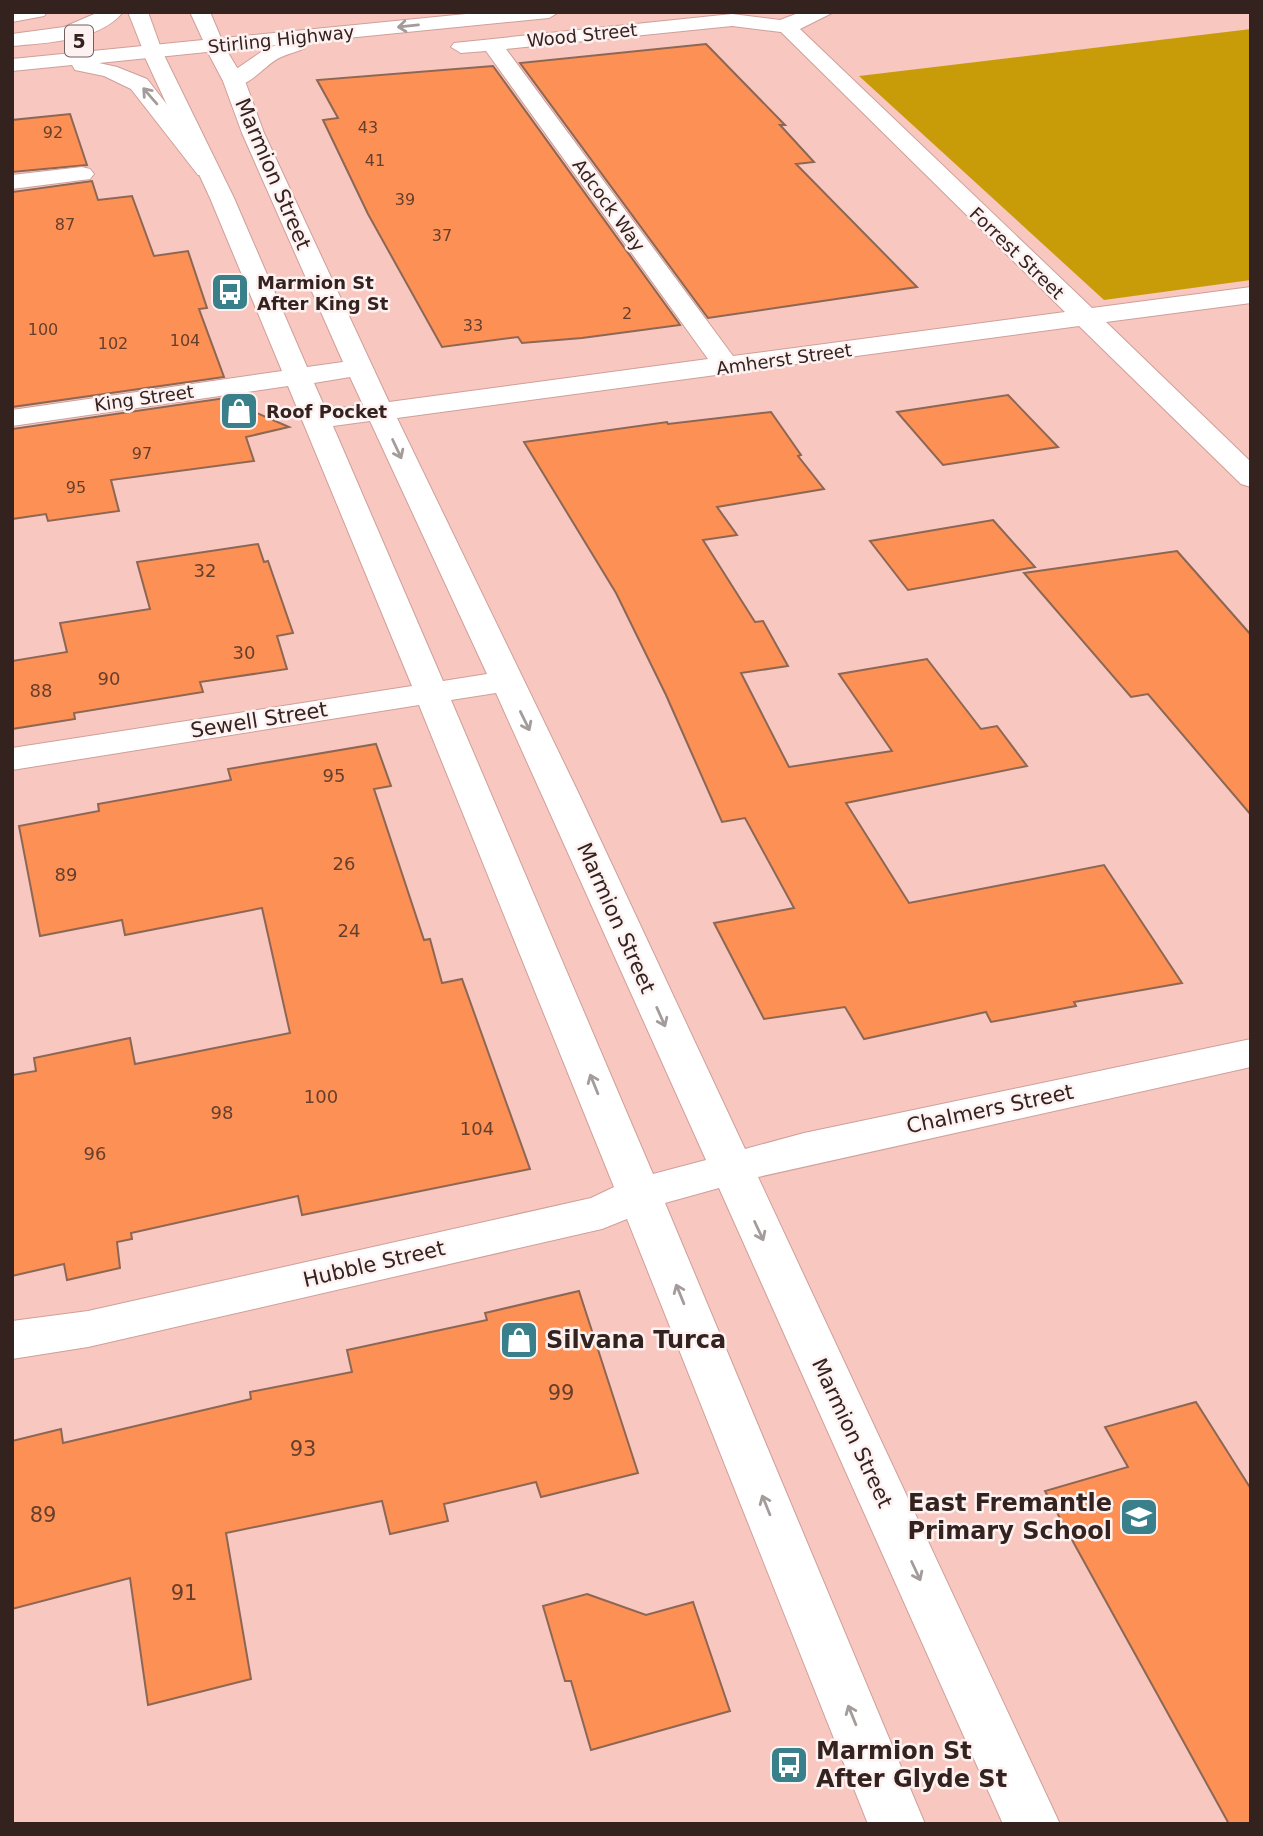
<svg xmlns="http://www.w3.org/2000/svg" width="1263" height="1836" font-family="'DejaVu Sans',sans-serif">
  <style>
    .green { fill: #c89c08 }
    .building { fill: #fc9055; stroke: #8d6754; stroke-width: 2 }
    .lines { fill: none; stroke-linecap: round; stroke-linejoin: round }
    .street-casing { stroke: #cf9f99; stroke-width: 2 }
    .primary-casing { stroke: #cf9f99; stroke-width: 2 }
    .highway-casing { stroke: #cf9f99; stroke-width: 2 }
    .street { fill: #fff; fill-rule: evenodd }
    .primary { fill: #fff; fill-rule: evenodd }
    .highway { fill: #fff; fill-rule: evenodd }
    .oneway { stroke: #a49c9a }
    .labels { text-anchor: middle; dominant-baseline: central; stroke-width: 5; stroke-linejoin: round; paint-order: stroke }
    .far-number-label { font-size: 16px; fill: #663e2c }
    .far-street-label { font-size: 18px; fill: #34221f; stroke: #fdf2f1 }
    .far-poi-label { font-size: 18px; font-weight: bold; fill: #34221f; stroke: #fdf2f1; text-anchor: start }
    .number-label { font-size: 18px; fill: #663e2c }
    .shield { fill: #fdf2f1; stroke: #70605e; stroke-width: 2 }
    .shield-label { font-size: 19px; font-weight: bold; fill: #34221f }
    .street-label { font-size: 21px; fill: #34221f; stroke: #fdf2f1 }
    .near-number-label { font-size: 21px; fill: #663e2c }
    .near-poi-label { font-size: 24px; font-weight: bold; fill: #34221f; stroke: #fdf2f1; text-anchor: start }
  </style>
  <rect width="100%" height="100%" fill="#f8c7c0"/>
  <!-- green -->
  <polygon class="green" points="1251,29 1251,280 1104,300 859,76"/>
  <!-- building -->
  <g class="building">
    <polygon points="706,44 785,125 780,125 814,162 796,164 917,287 708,318 520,63"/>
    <polygon points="493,66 678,322 680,325 582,338 522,343 518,337 442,347 368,214 323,120 338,118 317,80"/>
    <polygon points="70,114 87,165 12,172 12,120"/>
    <polygon points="92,181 98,200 132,196 154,256 188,251 207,308 199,309 224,377 12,407 12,192"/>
    <polygon points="1008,395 1058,447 943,465 897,412"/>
    <polygon points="232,397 234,403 289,427 246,437 254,461 111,480 119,511 48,521 46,514 12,519 12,429"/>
    <polygon points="771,412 801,455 798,456 824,489 717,507 737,535 703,540 755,622 763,621 788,666 741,673 789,767 892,751 839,674 927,659 981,729 997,726 1027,766 846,803 909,903 1104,865 1182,983 1074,1002 1076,1006 991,1022 986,1012 864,1039 845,1007 764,1019 714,923 794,908 745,818 722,822 666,695 616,593 524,442 667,422 668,424"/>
    <polygon points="993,520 1035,567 908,590 870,541"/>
    <polygon points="258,544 264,562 268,561 293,633 277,636 287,669 200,682 203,692 74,713 75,719 12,729 12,661 67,652 60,623 150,609 137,562"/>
    <polygon points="1177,551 1251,635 1251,815 1148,694 1131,697 1024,573"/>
    <polygon points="376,744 391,786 374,789 424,940 430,939 442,983 462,979 530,1169 302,1215 298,1196 131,1233 132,1239 117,1242 120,1268 67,1280 64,1264 12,1276 12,1075 36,1071 34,1058 130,1038 135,1064 290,1033 262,908 125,935 122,920 40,936 19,826 99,811 98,804 231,780 228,769"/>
    <polygon points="579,1291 638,1473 541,1497 536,1482 444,1504 448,1521 390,1534 382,1501 226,1533 251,1679 148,1705 130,1578 12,1609 12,1441 61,1429 63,1443 251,1399 250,1392 352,1372 347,1350 487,1320 485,1313"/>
    <polygon points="1196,1402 1251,1489 1251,1824 1229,1824 1045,1491 1128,1467 1105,1427"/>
    <polygon points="587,1594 646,1615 693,1602 730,1711 591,1750 571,1681 565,1681 543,1606"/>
  </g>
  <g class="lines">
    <defs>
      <g id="street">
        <polygon points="12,12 47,12 44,16 12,22"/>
        <path d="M801,12H834L800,29L1092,308L1251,287V303L1106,322L1251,462V487L1241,484L1079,326L397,418L579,794L745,1149L804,1133L1251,1039V1067L758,1177L1060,1824H1003L719,1188L665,1203L925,1824H868L627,1219L602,1229L88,1347L12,1359V1321L88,1311L591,1198L614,1187L419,705L12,770V748L412,686L288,386L12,426V410L282,371L210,198L142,51L152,45L162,51L234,198L307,367L343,362L242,133L223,81L204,45L207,41H221L245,81L264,133L389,402L708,359L486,51L461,53L451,47L454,43L732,14L780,20ZM732,26L781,32L1065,312L733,356L506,49ZM350,377L363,405L326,410L314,383ZM370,421L487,674L443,681L333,426ZM496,693L706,1160L653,1174L451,700Z"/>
        <polygon points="82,167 90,169 94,174 90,179 12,189 12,175"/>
      </g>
      <g id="primary">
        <polygon points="128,12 148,12 162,51 159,55 145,55"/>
        <polygon points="190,12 210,12 224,45 221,49 207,49"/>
      </g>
      <g id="highway">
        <path d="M99,12H123C100,41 46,43 12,46V34L64,27Z"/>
        <path d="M486,12H559L549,18L307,42L305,48C297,52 287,54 279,58C262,67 247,91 226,86L223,81L226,76L264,50L276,45L99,63L117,67L147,79L218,170L214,175H198L131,89L104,76L75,70L72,65L12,71V59Z"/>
      </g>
    </defs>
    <!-- street casing -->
    <use href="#street" class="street-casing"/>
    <!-- primary casing -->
    <use href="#primary" class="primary-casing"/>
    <!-- highway casing -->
    <use href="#highway" class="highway-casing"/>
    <!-- street -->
    <use href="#street" class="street"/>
    <!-- primary -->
    <use href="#primary" class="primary"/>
    <!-- highway -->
    <use href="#highway" class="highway"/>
  </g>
  <!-- one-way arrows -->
  <defs><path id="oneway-shaft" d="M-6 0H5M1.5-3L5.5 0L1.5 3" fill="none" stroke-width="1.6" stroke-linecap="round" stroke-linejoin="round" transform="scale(1.75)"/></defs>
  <g class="oneway">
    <use href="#oneway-shaft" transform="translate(408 26) rotate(174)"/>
    <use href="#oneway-shaft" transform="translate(150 96) rotate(-131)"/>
    <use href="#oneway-shaft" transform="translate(397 449) rotate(65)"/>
    <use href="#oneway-shaft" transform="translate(525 721) rotate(64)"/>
    <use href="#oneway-shaft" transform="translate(661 1017) rotate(66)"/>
    <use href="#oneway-shaft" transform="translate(594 1084) rotate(-112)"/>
    <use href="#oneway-shaft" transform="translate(759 1231) rotate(65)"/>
    <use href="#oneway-shaft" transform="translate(680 1294) rotate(-112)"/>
    <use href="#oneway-shaft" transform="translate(766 1505) rotate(-112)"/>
    <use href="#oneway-shaft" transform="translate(916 1571) rotate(65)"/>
    <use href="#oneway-shaft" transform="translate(852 1715) rotate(-112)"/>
  </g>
  <!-- icons -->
  <defs>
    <symbol id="bus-square" viewBox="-11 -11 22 22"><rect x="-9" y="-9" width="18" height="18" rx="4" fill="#39808a" stroke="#fdf2f1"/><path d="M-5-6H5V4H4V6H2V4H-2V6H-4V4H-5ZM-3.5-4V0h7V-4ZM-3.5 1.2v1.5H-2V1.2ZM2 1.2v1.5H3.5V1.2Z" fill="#fff"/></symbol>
    <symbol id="shop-square" viewBox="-11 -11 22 22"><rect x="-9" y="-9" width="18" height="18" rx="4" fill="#39808a" stroke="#fdf2f1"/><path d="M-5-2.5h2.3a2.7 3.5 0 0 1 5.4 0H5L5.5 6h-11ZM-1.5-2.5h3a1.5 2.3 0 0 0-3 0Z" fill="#fff"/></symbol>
    <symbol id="school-square" viewBox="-11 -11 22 22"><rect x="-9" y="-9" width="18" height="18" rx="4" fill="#39808a" stroke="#fdf2f1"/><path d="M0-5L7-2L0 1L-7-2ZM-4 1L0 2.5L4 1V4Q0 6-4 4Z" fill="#fff"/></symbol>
  </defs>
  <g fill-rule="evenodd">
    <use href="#bus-square" x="208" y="270" width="44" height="44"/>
    <use href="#shop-square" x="217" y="389" width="44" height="44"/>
    <use href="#shop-square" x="497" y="1318" width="44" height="44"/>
    <use href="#school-square" x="1117" y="1495" width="44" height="44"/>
    <use href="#bus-square" x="767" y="1743" width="44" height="44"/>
  </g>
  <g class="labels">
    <!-- far-number labels -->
    <g class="far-number-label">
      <text x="368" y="127">43</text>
      <text x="53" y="132">92</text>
      <text x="375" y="160">41</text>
      <text x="405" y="199">39</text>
      <text x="65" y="224">87</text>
      <text x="442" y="235">37</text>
      <text x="627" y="313">2</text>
      <text x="473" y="325">33</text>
      <text x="43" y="329">100</text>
      <text x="185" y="340">104</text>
      <text x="113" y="343">102</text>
      <text x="142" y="453">97</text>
      <text x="76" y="487">95</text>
    </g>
    <!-- far-street labels -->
    <g class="far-street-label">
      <text transform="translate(582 35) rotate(-6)">Wood Street</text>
      <text transform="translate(281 39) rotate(-6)">Stirling Highway</text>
      <text transform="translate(609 205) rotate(54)">Adcock Way</text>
      <text transform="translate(1017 253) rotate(44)">Forrest Street</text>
      <text transform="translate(784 359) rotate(-8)">Amherst Street</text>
      <text transform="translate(144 398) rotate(-8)">King Street</text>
    </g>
    <!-- far-poi labels -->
    <g class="far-poi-label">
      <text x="257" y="282">Marmion St<tspan x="257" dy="21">After King St</tspan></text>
      <text x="266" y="411">Roof Pocket</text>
    </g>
    <!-- number labels -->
    <g class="number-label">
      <text x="205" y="570">32</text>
      <text x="244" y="652">30</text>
      <text x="109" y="678">90</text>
      <text x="41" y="690">88</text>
      <text x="334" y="775">95</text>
      <text x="344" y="863">26</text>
      <text x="66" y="874">89</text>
      <text x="349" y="930">24</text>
      <text x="321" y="1096">100</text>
      <text x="222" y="1112">98</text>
      <text x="477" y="1128">104</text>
      <text x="95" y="1153">96</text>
    </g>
    <!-- shield labels -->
    <rect class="shield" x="65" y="25.5" width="28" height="31" rx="5"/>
    <g class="shield-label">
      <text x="79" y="41">5</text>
    </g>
    <!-- street labels -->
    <g class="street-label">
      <text transform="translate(273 174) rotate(67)">Marmion Street</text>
      <text transform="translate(259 720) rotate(-9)">Sewell Street</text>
      <text transform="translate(616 918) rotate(66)">Marmion Street</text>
      <text transform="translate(990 1109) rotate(-12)">Chalmers Street</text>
      <text transform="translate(374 1264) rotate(-13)">Hubble Street</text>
      <text transform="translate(852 1433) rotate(65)">Marmion Street</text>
    </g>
    <!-- near-number labels -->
    <g class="near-number-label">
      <text x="561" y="1393">99</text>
      <text x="303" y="1449">93</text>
      <text x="43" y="1515">89</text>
      <text x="184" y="1593">91</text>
    </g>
    <!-- near-poi labels -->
    <g class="near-poi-label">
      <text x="546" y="1340">Silvana Turca</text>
      <text x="1112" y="1503" text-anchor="end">East Fremantle<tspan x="1112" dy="28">Primary School</tspan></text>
      <text x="816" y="1751">Marmion St<tspan x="816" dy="28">After Glyde St</tspan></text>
    </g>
  </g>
  <!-- border -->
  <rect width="1263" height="1836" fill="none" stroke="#34221f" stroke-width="28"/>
</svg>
